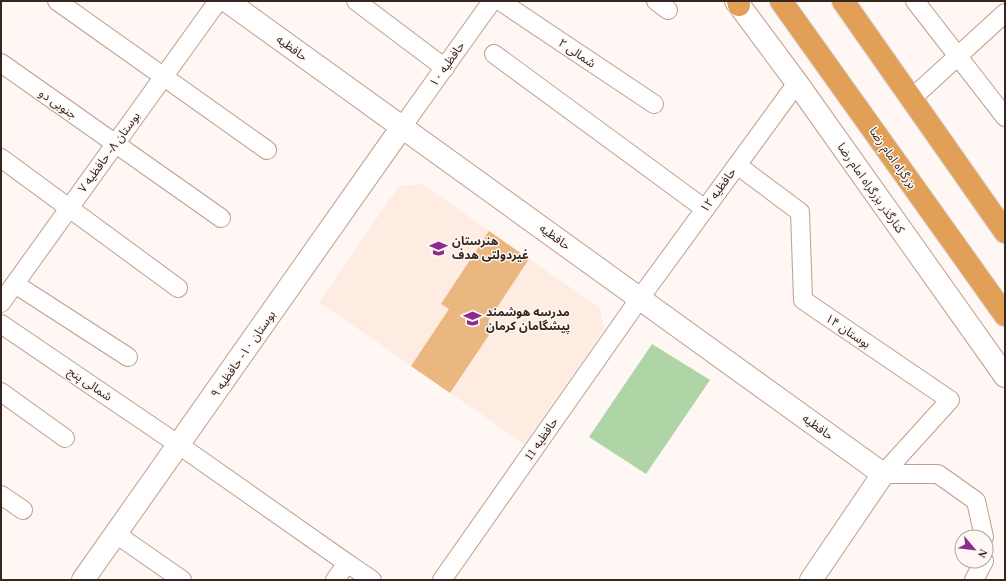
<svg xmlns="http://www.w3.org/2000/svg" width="1006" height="581" font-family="'Times New Roman','Noto Sans Arabic',serif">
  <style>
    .built { fill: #feece2 }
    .green { fill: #afd5a7 }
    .building { fill: #e9b77f }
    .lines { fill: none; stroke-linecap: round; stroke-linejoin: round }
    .minor-casing { stroke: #c09f8b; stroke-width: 20 }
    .tertiary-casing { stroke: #c09f8b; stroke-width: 24 }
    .secondary-casing { stroke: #c09f8b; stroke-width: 24 }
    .trunk-casing { stroke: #d7d4d2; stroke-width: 24 }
    .minor { stroke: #fff; stroke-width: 18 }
    .tertiary { stroke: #fff; stroke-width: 22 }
    .secondary { stroke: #fff; stroke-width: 22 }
    .trunk { stroke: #e29f57; stroke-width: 22 }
    .labels { text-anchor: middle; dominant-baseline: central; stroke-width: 3; stroke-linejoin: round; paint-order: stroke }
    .street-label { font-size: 12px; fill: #352720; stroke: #fef7f3 }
    .poi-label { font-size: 12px; font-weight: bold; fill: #352720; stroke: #fef7f3; text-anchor: start }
  </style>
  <rect width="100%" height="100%" fill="#fef7f3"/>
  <!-- built -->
  <polygon class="built" points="422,184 600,308 604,330 524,444 319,302 399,186"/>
  <!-- green -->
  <polygon class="green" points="652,344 710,380 646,474 589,437"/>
  <!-- building -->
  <polygon class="building" points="489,231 529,259 488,321 495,326 450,393 411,366 449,309 441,304"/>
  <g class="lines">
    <defs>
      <g id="minor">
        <polyline points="57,1 267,150"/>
        <polyline points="356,1 445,68"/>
        <polyline points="500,1 654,104"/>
        <polyline points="656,1 668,10"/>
        <polyline points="915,1 1005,117"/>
        <polyline points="494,54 705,209"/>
        <polyline points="1,63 221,218"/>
        <polyline points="911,99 1005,13"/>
        <polyline points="402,127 492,1"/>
        <polyline points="1,158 178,288"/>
        <polyline points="737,165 800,212 803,300 950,400 883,474"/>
        <polyline points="15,284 128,357"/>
        <polyline points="1,303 218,1"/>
        <polyline points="1,324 179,445 347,563"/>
        <polyline points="1,392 65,438"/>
        <polyline points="883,474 938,474 976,501 984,537"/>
        <polyline points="1,495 23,510"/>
        <polyline points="116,534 182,580"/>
        <polyline points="335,580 347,563 372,580"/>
        <polyline points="442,580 640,298 797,83"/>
        <polyline points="974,580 984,561"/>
      </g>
      <g id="tertiary">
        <polyline points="227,1 883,474 811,580"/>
        <polyline points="83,580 402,127"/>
      </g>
      <polyline id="secondary" points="736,1 797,83 1005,376"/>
      <g id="trunk">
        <polyline points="738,1 739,5"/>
        <polyline points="781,1 1005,315"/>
        <polyline points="843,1 1005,232"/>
      </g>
    </defs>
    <!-- minor casing -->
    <use href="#minor" class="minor-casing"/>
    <!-- tertiary casing -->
    <use href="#tertiary" class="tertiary-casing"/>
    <!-- secondary casing -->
    <use href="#secondary" class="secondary-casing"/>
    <!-- trunk casing -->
    <use href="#trunk" class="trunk-casing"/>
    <!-- minor -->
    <use href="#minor" class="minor"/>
    <!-- tertiary -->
    <use href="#tertiary" class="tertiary"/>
    <!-- secondary -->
    <use href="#secondary" class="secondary"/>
    <!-- trunk -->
    <use href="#trunk" class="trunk"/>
  </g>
  <!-- icons -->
  <defs>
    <symbol id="school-bare" viewBox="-9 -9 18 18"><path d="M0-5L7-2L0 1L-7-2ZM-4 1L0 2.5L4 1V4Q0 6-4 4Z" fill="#8d2a92" stroke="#fef7f3" stroke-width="2.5" paint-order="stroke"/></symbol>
  </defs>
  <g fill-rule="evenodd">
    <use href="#school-bare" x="426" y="236" width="25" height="25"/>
    <use href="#school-bare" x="460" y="306" width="25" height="25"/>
  </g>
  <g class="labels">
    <!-- street labels -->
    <g class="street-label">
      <text transform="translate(292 48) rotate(36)">حافظیه</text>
      <text transform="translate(577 53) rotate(34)">۲ شمالی</text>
      <text transform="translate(447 64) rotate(-55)">حافظیه ۱۰</text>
      <text transform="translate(58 104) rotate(35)">جنوبی دو</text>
      <text transform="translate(109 152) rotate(-54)">بوستان ۸- حافظیه ۷</text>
      <text transform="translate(893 158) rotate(55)">بزرگراه امام رضا</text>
      <text transform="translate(871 188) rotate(55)">کنارگذر بزرگراه امام رضا</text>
      <text transform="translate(718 190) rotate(-54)">حافظیه ۱۲</text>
      <text transform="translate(555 237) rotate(36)">حافظیه</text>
      <text transform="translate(848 331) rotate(34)">بوستان ۱۴</text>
      <text transform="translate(243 354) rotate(-55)">بوستان ۱۰- حافظیه ۹</text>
      <text transform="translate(90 384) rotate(34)">شمالی پنج</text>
      <text transform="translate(818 427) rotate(36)">حافظیه</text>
      <text transform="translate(541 439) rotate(-55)">حافظیه 11</text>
    </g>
    <!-- poi labels -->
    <g class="poi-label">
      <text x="452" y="241">هنرستان<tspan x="452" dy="14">غیردولتی هدف</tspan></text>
      <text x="486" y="312">مدرسه هوشمند<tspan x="486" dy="14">پیشگامان کرمان</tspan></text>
    </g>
  </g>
  <!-- border -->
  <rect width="1006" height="581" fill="none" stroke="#352720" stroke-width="4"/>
  <!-- north arrow -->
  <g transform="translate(974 549) rotate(118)"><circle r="19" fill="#fef7f3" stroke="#aea49f"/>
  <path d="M0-3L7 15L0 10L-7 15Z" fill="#8d2a92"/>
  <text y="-6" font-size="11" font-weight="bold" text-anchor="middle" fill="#352720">N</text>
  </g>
</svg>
